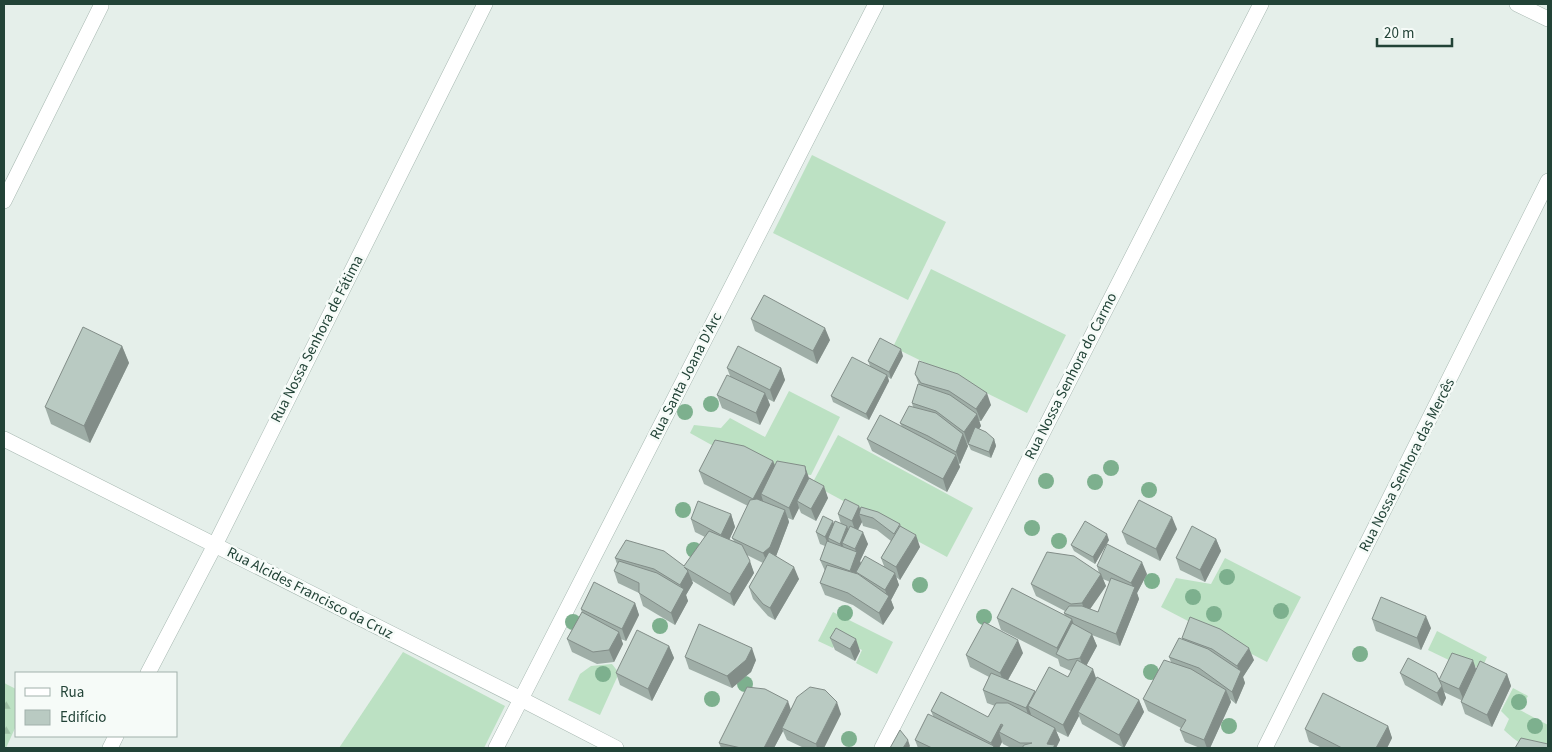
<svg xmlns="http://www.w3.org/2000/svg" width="1552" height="752" font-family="'Source Sans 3',sans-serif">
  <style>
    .grass { fill: #bce1c3 }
    .forest { fill: url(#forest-firs) }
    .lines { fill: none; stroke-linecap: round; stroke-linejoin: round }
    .minor-casing { stroke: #a7b8b1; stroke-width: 16 }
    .minor { stroke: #fff; stroke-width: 15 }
    .tree { fill: #7db08e }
    .wall { fill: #9faea7; fill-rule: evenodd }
    .shaded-wall { fill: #828d88 }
    .building { fill: #b9cac2; stroke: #828d88 }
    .labels { text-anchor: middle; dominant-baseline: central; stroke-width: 5; stroke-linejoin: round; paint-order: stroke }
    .street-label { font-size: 15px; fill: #224337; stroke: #f6fbf8 }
  </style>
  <defs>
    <pattern id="forest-firs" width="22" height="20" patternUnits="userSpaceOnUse" patternTransform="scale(1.25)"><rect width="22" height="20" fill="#bce1c3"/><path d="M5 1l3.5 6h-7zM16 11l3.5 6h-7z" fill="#a1c2a8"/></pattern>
  </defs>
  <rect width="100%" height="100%" fill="#e5efea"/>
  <!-- grass -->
  <g class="grass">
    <polygon points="812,155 946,222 908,300 773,233"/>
    <polygon points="931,269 1066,335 1027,413 893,347"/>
    <polygon points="789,391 840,417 811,475 778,472 717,448 690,433 694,425 721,428 730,418 765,437"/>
    <polygon points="838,435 973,508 947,557 812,484"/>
    <polygon points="1225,558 1301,597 1267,662 1161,607 1176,578 1211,584"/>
    <polygon points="833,612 893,642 877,674 856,663 862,650 838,638 833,648 818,641"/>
    <polygon points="1437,631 1487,657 1482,668 1453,662 1428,650"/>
    <polygon points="403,652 505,706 484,748 339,748"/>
    <polygon points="612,664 619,673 600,715 568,700 580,674 591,666"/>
    <path d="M1513,688L1528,696L1520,710L1548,725V748C1526,748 1520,745 1504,730L1509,719L1501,711Z"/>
  </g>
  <!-- forest -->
  <polygon class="forest" points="4,683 16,689 16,726 6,748 4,748"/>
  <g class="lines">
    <defs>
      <g id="minor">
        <polyline points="1517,4 1548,19"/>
        <polyline points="4,201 101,6"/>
        <polyline points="4,439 521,699 616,748"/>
        <polyline points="148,673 215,545 485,4"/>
        <polyline points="110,748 116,736"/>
        <polyline points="496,748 876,4"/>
        <polyline points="882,748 1261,4"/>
        <polyline points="1265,748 1548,181"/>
      </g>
    </defs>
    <!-- minor casing -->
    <use href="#minor" class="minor-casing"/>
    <!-- minor -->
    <use href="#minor" class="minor"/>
  </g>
  <!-- trees -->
  <g class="tree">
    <circle cx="711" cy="404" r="8"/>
    <circle cx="685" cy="412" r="8"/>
    <circle cx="1111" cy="468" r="8"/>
    <circle cx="1046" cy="481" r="8"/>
    <circle cx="1095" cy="482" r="8"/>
    <circle cx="1149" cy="490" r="8"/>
    <circle cx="683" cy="510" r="8"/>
    <circle cx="1032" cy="528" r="8"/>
    <circle cx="1059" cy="541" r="8"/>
    <circle cx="694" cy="550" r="8"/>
    <circle cx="1227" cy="577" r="8"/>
    <circle cx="1152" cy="581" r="8"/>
    <circle cx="920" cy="585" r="8"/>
    <circle cx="1193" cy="597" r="8"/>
    <circle cx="1281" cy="611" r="8"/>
    <circle cx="845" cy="613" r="8"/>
    <circle cx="1214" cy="614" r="8"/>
    <circle cx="984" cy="617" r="8"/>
    <circle cx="573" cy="622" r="8"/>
    <circle cx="660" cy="626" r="8"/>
    <circle cx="1360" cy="654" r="8"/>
    <circle cx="1151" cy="672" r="8"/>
    <circle cx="603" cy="674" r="8"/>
    <circle cx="745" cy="684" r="8"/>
    <circle cx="712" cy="699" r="8"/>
    <circle cx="1519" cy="702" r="8"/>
    <circle cx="1229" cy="726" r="8"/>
    <circle cx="1535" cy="726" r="8"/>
    <circle cx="849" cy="739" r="8"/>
  </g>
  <!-- wall -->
  <g class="wall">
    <polygon points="751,319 830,340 817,364 755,331"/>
    <polygon points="122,346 129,363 90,443 51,424 45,407"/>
    <polygon points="903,356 891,379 888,377 889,381 869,420 833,402 831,396 870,366 868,361"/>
    <polygon points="727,368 781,368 785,380 774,402 768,399 770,405 760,425 722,408 717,395 730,376"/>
    <polygon points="915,374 991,405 981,421 979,421 981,426 979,429 994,439 996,446 991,458 971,450 968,444 966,442 968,446 960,464 958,463 960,467 947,492 872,451 867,439 902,427 900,423 913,407 912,403 919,385"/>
    <polygon points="773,461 775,465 810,478 828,498 816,521 801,513 799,508 793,520 788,518 789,522 776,556 799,579 775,620 768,616 753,599 749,587 763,563 747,555 754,573 734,606 691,580 693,583 686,595 688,601 675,625 643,606 639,593 618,583 614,571 617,564 615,558 684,566 705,537 695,532 691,519 731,514 735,527 729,540 734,541 732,538 748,506 704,484 699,471"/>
    <path d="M859,506L860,510L900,524L901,526L920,547L900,580L896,577L899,585L891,600L894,608L883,625L853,605L825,595L820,583L825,571L820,560L825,546L820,544L816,532L834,524H841L838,514ZM862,522L863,526L877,530L891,541L881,558L884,566L861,563L860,561L868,544L858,530Z"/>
    <polygon points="1177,529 1160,561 1127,544 1122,532"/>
    <polygon points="1216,539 1221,551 1205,582 1180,570 1176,558"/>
    <polygon points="1109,540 1095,564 1074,551 1071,545"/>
    <path d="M1097,566L1147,574L1137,593L1139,599L1120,646L1092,635L1097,646L1086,666L1096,679L1139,700L1144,712L1124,748L1082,724L1079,716L1068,737L1056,731L1060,740L1056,748H1011L1003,744L1002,742L999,748H918L915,740L933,716L931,711L988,717L995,706L987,703L983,690L989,677L970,667L966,655L1023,653L1008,680L1035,693L1068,677L1071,671L1060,666L1058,659L1001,630L997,618L1065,616L1064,613L1065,611L1036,596L1031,584L1099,573ZM1103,579L1110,582L1098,612L1090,609L1106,586Z"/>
    <polygon points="635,603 639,615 626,641 621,639 623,644 614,662 597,664 572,652 567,639 582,613 581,609"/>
    <polygon points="1372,619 1431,628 1421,650 1376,631"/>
    <polygon points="830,638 860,651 855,661 835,650"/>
    <polygon points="1182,638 1254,660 1243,677 1245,683 1236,704 1230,699 1231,702 1210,748 1200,748 1185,742 1180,730 1181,728 1148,711 1143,699 1171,662 1169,657 1182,639"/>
    <polygon points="669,646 674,658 652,701 620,685 616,673"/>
    <polygon points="685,657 756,660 751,672 732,688 689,669"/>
    <polygon points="1476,669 1507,674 1511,686 1492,727 1465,714 1461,702 1461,700 1444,692 1446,698 1442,706 1405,685 1400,673 1439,680"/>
    <polygon points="791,709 841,714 824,748 804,748 787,740 783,731 774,748 721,748 719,743"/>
    <polygon points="1388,726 1392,738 1387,748 1322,748 1309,742 1305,729"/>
  </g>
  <!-- shaded-wall -->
  <g class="shaded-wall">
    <polygon points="825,328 830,340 817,364 813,351"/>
    <polygon points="122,346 129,363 90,443 84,426"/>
    <polygon points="901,349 903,356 891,379 889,372"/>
    <polygon points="781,368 785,380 774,402 770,390"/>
    <polygon points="887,375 889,381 869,420 866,414"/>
    <polygon points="765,393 770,405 760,425 756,413"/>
    <polygon points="987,393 991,405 981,421 976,409"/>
    <polygon points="977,414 981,426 968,444 964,432"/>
    <polygon points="963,434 968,446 960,464 956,452"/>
    <polygon points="994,439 996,446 991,458 989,452"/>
    <polygon points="956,455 960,467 947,492 943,479"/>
    <polygon points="773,461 778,473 761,494 763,501 753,499"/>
    <polygon points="805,466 809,478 797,501 799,508 793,520 789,508"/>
    <polygon points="824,486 828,498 816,521 811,509"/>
    <polygon points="859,506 862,515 859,514 862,522 856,533 852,521"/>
    <polygon points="785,510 789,522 775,559 768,565 763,553"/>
    <polygon points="731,514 735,527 726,547 721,535"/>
    <polygon points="1172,517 1177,529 1160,561 1156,549"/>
    <polygon points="833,521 837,533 828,538 831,547 830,549 825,537"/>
    <polygon points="847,526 852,539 842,543 846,553 845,556 840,544"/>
    <polygon points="863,532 868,544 860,561 861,564 856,572 857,576 855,583 850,571 856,552 855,549"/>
    <polygon points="1107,534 1109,540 1095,564 1093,557"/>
    <polygon points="916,535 920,547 900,580 896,567"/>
    <polygon points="1216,539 1221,551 1205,582 1200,570"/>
    <polygon points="750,561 754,573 734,606 730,594"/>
    <polygon points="1142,562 1147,574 1137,593 1139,599 1120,646 1116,634 1134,590 1131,583"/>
    <polygon points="794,567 799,579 775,620 770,608"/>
    <polygon points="688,571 693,583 686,595 688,601 675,625 671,613 682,591 680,585"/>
    <polygon points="895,573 899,585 891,600 894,608 883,625 879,613 888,598 885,590"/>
    <polygon points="1101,574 1106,586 1086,615 1082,603"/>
    <polygon points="635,603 639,615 626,641 622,629"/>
    <polygon points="1426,616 1431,628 1421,650 1417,638"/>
    <polygon points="1072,619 1076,631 1059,656 1057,648"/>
    <polygon points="619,632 623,644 614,662 609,650"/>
    <polygon points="1092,634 1097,646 1084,670 1080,658"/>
    <polygon points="856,639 860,651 855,661 850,649"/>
    <polygon points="1018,640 1023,653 1005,685 1000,673"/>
    <polygon points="669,646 674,658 652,701 648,689"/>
    <polygon points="752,648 756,660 751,672 732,688 727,676"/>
    <polygon points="1249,648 1254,660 1243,677 1245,683 1236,704 1232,692 1240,673 1237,666"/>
    <polygon points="1473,660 1477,672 1464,701 1459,689"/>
    <polygon points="1093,669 1097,681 1078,712 1079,716 1068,737 1063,725"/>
    <polygon points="1507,674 1511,686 1492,727 1487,715"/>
    <polygon points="1442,686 1446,698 1442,706 1437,693"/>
    <polygon points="1226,690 1231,702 1210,748 1207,748 1204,740"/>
    <polygon points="1035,691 1039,704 1028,706 1032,717 1030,721 1026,708"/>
    <polygon points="1139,700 1144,712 1124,748 1119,735"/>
    <polygon points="788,701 792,713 782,728 783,731 774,748 764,748"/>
    <polygon points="837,702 841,714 824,748 817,748 816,744"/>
    <polygon points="1001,724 1005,735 999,732 1002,742 999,748 993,748 991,743"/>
    <polygon points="1388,726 1392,738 1387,748 1376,748"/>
    <polygon points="1055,728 1060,740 1056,748 1049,748 1047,744"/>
    <polygon points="908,740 910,746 909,748 903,748"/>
  </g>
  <!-- building -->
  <g class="building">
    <polygon points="764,295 825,328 813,351 751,319"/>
    <polygon points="83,327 122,346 84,426 45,407"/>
    <polygon points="880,338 901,349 889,372 868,361"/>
    <polygon points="738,346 781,368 770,390 727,368"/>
    <polygon points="852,357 887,375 866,414 831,396"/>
    <polygon points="919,361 958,374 987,393 976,409 949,391 921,383 915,374"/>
    <polygon points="727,375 765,393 756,413 717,395"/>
    <polygon points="918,384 950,395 977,414 964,432 936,411 912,403"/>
    <polygon points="909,406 936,413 963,434 956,452 928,436 900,423"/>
    <polygon points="880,415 956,455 943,479 867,439"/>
    <polygon points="975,427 986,432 994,439 989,452 968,444"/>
    <polygon points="715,440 744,446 773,461 753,499 699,471"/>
    <polygon points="777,461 805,466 806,473 789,508 761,494"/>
    <polygon points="809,478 824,486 811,509 797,501"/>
    <polygon points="757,499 785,510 770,547 763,553 732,538 750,500"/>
    <polygon points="845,499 859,506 852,521 838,514"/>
    <polygon points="1139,500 1172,517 1156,549 1122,532"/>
    <polygon points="698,501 731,514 721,535 691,519"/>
    <polygon points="861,507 878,512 900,524 894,534 873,518 859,514"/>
    <polygon points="823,516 833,521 825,537 816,532"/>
    <polygon points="835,521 847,526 840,544 828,538"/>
    <polygon points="1085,521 1107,534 1093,557 1071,545"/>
    <polygon points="850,526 863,532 855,549 842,543"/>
    <polygon points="900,526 916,535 896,567 881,558"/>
    <polygon points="1192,526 1216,539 1200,570 1176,558"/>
    <polygon points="709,531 742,545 750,561 730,594 684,567 688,571 680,585 654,569 615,558 626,540 664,551 684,566"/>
    <polygon points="827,541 857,552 850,571 820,560"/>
    <polygon points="1107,544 1142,562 1131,583 1097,566"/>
    <polygon points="769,552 794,567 770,608 763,604 749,587"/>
    <polygon points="1047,552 1074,556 1101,574 1082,603 1071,604 1031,584"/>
    <polygon points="865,556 895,573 885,590 856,572"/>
    <polygon points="619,561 657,573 684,589 671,613 639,593 639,583 614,571"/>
    <polygon points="827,565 858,574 889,596 879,613 848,593 820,583"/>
    <polygon points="1111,578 1135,587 1116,634 1064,613 1069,606 1082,606 1098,612"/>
    <polygon points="594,582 635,603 622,629 581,609"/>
    <polygon points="1012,588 1072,619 1057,648 997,618"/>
    <polygon points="1381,597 1426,616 1417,638 1372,619"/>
    <polygon points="582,612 619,632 609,650 593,652 567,639"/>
    <polygon points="1190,617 1220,629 1249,648 1237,666 1212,649 1182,638"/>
    <polygon points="984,622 1018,640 1000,673 966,655"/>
    <polygon points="1072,623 1092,634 1080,658 1068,660 1056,654"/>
    <polygon points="699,624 752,648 746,660 727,676 685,657"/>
    <polygon points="836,628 856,639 850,649 830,638"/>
    <polygon points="637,630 669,646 648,689 616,673"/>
    <polygon points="1179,638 1208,649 1241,671 1232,692 1199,668 1169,657"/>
    <polygon points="1452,653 1473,660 1459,689 1439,680"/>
    <polygon points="1408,658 1436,673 1442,686 1437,693 1400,673"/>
    <polygon points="1077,660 1093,669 1063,725 1028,706 1049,667 1068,677"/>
    <polygon points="1164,660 1191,669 1226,690 1204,740 1180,730 1186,720 1143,699"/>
    <polygon points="1480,661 1507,674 1487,715 1461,702"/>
    <polygon points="991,673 1035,691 1026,708 983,690"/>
    <polygon points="1097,677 1139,700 1119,735 1078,712"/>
    <polygon points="747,687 765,689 788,701 764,748 741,748 719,743"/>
    <polygon points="810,687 825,690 837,702 816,744 782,728 797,697"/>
    <polygon points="941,692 988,717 996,703 1008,703 1055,728 1047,744 1055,745 1053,748 1022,748 1024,745 1032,743 1020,743 999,732 1003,725 1001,724 991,743 931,711"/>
    <polygon points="1323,693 1388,726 1376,748 1342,748 1305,729"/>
    <polygon points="928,714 994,746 993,748 932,748 915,740"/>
    <polygon points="900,730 908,740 903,748 890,748"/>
    <polygon points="1521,738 1548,744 1548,748 1515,748"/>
  </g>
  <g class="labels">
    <!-- street labels -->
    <g class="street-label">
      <text transform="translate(317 339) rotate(-63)">Rua Nossa Senhora de Fátima</text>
      <text transform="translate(686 376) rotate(-63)">Rua Santa Joana D'Arc</text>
      <text transform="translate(1071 376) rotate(-63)">Rua Nossa Senhora do Carmo</text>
      <text transform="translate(1407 465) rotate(-63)">Rua Nossa Senhora das Mercês</text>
      <text transform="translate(310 593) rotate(27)">Rua Alcides Francisco da Cruz</text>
    </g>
  </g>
  <!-- border -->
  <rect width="1552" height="752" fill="none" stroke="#224337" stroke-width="10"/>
  <!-- legend -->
  <rect x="15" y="672" width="162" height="65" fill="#f6fbf8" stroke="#a1b1ab"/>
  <rect x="25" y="688" width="25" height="8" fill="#ffffff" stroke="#a1b1ab"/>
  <text x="60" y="697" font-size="15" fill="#224337">Rua</text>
  <rect x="25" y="710" width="25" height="15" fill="#b9cac2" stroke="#a1b1ab"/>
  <text x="60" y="722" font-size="15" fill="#224337">Edifício</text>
  <!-- scale -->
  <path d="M1377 38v8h75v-8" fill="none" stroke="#224337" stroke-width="2.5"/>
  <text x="1384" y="38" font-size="15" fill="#224337" stroke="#f6fbf8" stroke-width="4" paint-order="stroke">20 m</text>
</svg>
